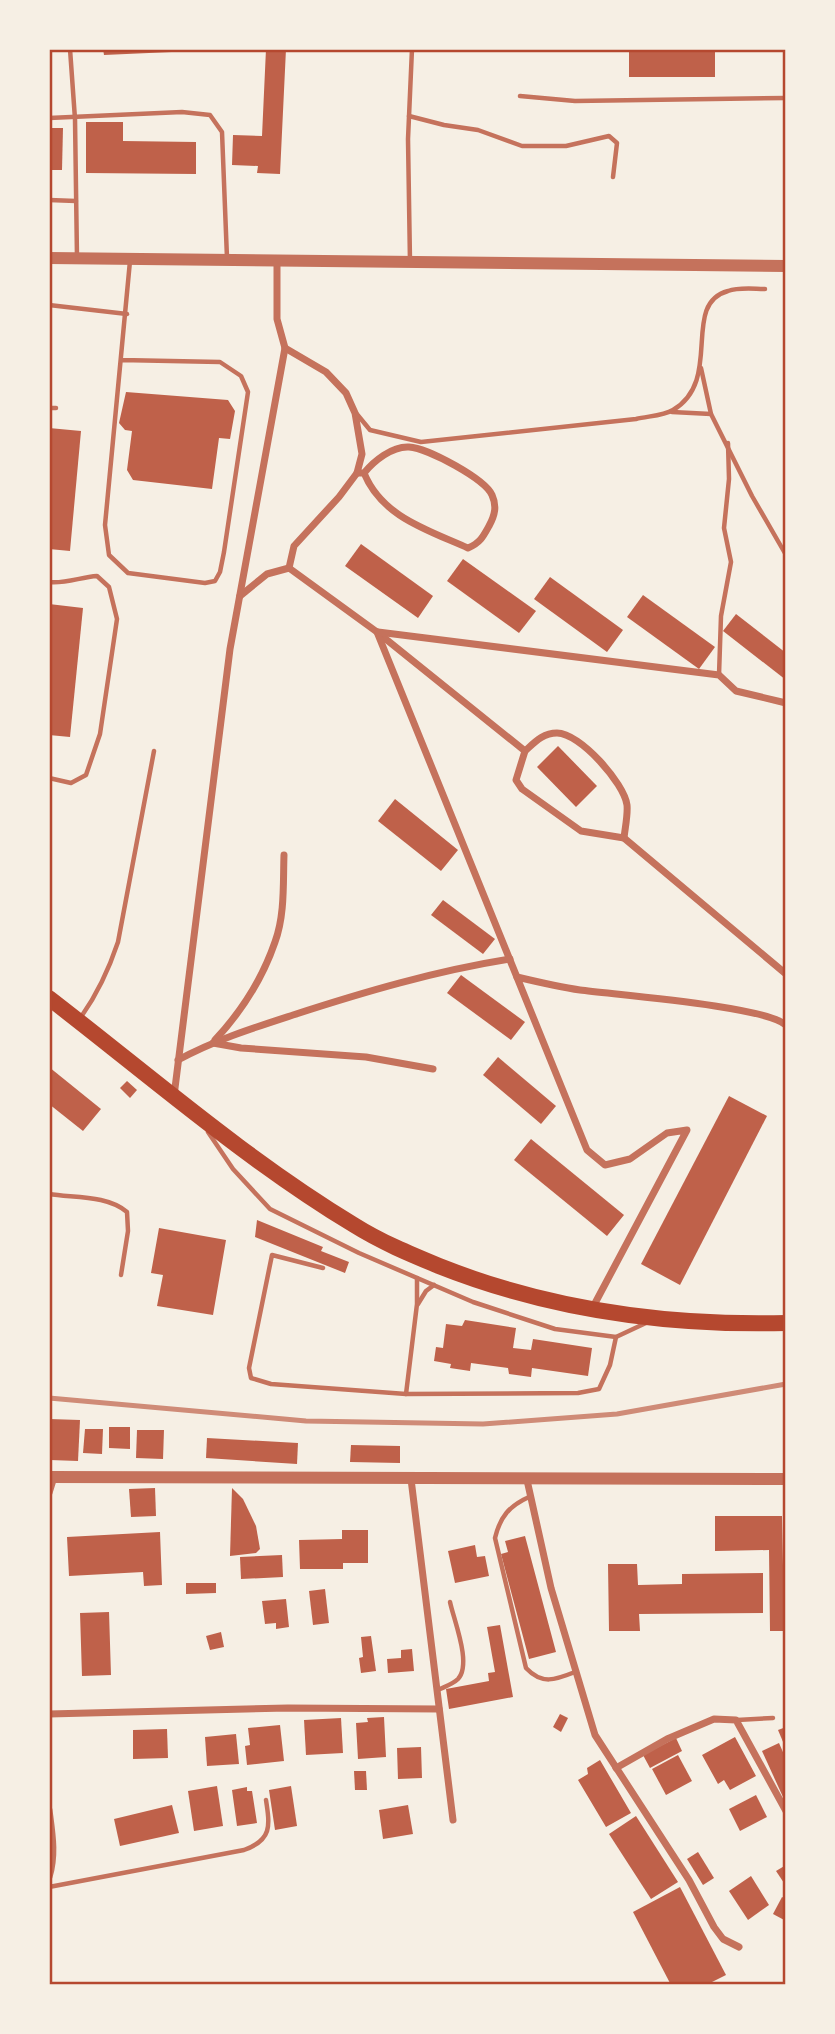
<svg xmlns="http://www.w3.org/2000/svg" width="835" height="2034" font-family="Cabin,sans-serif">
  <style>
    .building { fill: #bf614a }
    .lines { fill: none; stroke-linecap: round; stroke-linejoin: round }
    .service { stroke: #c5725c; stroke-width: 4.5 }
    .minor { stroke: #c5725c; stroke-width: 7 }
    .tertiary { stroke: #c5725c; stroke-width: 12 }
    .primary { stroke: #b5482f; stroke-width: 16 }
    .rail { stroke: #cf8b77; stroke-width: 5 }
    .neatline { fill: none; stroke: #b5482f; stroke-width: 2.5 }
  </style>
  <rect width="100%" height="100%" fill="#f6efe4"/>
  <!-- building -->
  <g class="building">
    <polygon points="103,49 194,49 194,51 104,55"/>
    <polygon points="266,49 286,49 280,174 257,173 258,166 232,165 233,135 262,136"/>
    <rect x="629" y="51" width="86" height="26"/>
    <polygon points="86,122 123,122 123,141 196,142 196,174 86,173"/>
    <polygon points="49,128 63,128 62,170 49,170"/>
    <polygon points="126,392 228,400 235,411 230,439 219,438 212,489 133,480 127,470 132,431 125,430 119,423"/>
    <polygon points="49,428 81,431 70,551 49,549"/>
    <polygon points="361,544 433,596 418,618 345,566"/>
    <polygon points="463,559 536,611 519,633 447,581"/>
    <polygon points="550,577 623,630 607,652 534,599"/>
    <polygon points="643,595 715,647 699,669 627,617"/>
    <polygon points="49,604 83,608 70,737 49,735"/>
    <polygon points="736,614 786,653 786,680 723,631"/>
    <polygon points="558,746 597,786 576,807 537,767"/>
    <polygon points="395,799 458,850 441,871 378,821"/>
    <polygon points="443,900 495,939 483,954 431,915"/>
    <polygon points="461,975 525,1022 511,1040 447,993"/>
    <polygon points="498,1057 556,1106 541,1124 483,1075"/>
    <polygon points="49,1067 101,1109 83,1131 49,1104"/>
    <polygon points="127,1081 137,1090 130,1098 120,1088"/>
    <polygon points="729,1096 767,1116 680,1285 641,1264"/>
    <polygon points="531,1139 624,1215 607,1236 514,1160"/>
    <polygon points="257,1220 323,1247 321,1251 349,1262 345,1273 255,1237"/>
    <polygon points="159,1228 226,1240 213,1315 157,1306 163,1275 151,1273"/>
    <polygon points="465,1320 516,1328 513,1348 531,1350 533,1339 592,1348 588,1376 532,1368 531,1377 509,1374 508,1368 471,1363 470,1371 450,1368 451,1364 434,1361 436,1347 443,1348 446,1324 462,1326"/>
    <polygon points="49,1419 80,1420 78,1461 50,1460"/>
    <polygon points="109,1427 130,1427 130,1449 109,1448"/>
    <polygon points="85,1429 103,1429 102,1454 83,1453"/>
    <polygon points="137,1430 164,1430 163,1459 136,1458"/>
    <polygon points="207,1438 298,1443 297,1464 206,1458"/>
    <polygon points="351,1445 400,1446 400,1463 350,1462"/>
    <polygon points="155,1488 156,1516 131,1517 129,1489"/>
    <polygon points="232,1488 243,1499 256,1526 260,1549 256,1553 230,1556"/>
    <polygon points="715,1516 782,1516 783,1565 786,1565 786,1631 770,1631 769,1550 715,1551"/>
    <polygon points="342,1530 368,1530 368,1563 343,1563 343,1569 300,1569 299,1540 342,1539"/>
    <polygon points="160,1532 162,1585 144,1586 143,1572 69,1576 67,1537"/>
    <polygon points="525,1536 556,1652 529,1659 501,1554 508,1552 505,1541"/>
    <polygon points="475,1545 477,1557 485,1556 489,1576 455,1583 448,1551"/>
    <polygon points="282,1555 283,1577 241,1579 240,1557"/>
    <polygon points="608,1564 637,1564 638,1585 682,1584 682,1574 763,1573 763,1613 639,1614 640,1631 609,1631"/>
    <polygon points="186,1583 216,1583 216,1593 186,1594"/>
    <polygon points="325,1589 329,1623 313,1625 309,1591"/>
    <polygon points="286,1599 289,1627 276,1629 276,1623 265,1624 262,1601"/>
    <polygon points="109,1612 111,1675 82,1676 80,1613"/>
    <polygon points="500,1625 513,1697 449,1709 446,1689 489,1681 488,1673 495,1672 487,1627"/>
    <polygon points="221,1632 224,1647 210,1650 206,1636"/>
    <polygon points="371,1636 376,1671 361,1673 359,1658 363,1657 361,1637"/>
    <polygon points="412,1649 414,1671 388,1673 387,1659 401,1658 401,1650"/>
    <polygon points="560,1714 568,1718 561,1732 553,1727"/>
    <polygon points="384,1717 386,1757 358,1759 356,1723 368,1722 367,1718"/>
    <polygon points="341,1718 343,1753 306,1755 304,1720"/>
    <polygon points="280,1725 284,1761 247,1765 245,1746 250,1745 248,1728"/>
    <polygon points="786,1727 786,1749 778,1730"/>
    <polygon points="167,1729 168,1758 133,1759 133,1730"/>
    <polygon points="236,1734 239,1764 207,1766 205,1737"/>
    <polygon points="735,1737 756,1776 730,1790 724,1780 718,1784 702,1755"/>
    <polygon points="676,1738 682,1751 650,1768 643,1755"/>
    <polygon points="779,1743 786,1759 786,1796 783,1797 762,1751"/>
    <polygon points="421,1747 422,1778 398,1779 397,1748"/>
    <polygon points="678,1755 692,1781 666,1795 652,1769"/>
    <polygon points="600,1760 631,1813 606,1827 578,1780 588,1774 587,1768"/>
    <polygon points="354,1771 366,1771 367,1790 355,1790"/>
    <polygon points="217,1786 223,1826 194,1831 188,1791"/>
    <polygon points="291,1786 297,1826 275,1830 269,1790"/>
    <polygon points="247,1787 247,1791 252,1791 257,1823 237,1826 232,1790"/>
    <polygon points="756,1795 767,1817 740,1831 729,1809"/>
    <polygon points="172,1805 179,1833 120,1846 114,1819"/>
    <polygon points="408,1805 413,1834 383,1839 379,1810"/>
    <polygon points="636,1816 678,1882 651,1899 609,1834"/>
    <polygon points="698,1852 714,1878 703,1885 687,1859"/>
    <polygon points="786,1865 786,1886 776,1871"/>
    <polygon points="751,1876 769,1905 748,1920 729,1891"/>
    <polygon points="680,1887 726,1975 706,1985 671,1985 633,1912"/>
    <polygon points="782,1897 786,1899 786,1921 773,1914"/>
  </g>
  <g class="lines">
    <!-- service -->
    <g class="service">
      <polyline points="70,49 75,119 77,258"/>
      <polyline points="520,96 575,101 786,98"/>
      <polyline points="409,116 444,125 478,130 522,146 566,146 609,136 617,143 613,177"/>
      <polyline points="49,118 182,112 210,115 222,132 227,258"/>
      <polyline points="49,200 76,201"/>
      <polyline points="410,262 408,139 412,49"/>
      <polyline points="49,305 127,314"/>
      <polyline points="121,360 220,362 241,376 248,392 224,552 220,572 215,581 205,583 128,573 109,555 105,525 130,261"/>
      <polyline points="701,368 711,414 752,496 786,555"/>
      <polyline points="49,408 56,408"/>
      <polyline points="672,412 711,414"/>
      <path d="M356,413L370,430L421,442L636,419C648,416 663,416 673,410C724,380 680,304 728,291C739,287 754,289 765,289"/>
      <path d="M49,582C65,584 81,577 97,576L109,587L117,619L100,734L86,775L71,783L49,778"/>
      <polyline points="719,675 721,616 731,562 724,528 729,479 728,443"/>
      <path d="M81,1017C98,993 109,969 118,942L154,751"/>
      <polyline points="208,1132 233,1169 270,1209 359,1253 473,1302 555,1329 616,1337 648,1322"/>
      <path d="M49,1194C74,1198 107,1195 127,1212L128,1231L121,1275"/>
      <polyline points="323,1268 272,1255 249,1368 251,1378 271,1384 406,1394"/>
      <polyline points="417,1278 417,1304 406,1394 578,1393 599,1389 610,1365 616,1337"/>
      <polyline points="418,1304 426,1291 434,1285"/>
      <path d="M529,1497C509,1506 500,1517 495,1538L526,1668C542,1685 555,1680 575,1672"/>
      <path d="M438,1690C444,1687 453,1684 458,1679C472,1664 454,1621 450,1602"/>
      <polyline points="737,1720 773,1718"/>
      <path d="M49,1887L244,1850C272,1840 270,1826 266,1800"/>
    </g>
    <!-- minor -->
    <g class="minor">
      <polyline points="285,348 326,372 346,393 355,413 362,454 357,473 339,497 294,546 289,568"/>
      <path d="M357,473H364C374,461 392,446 409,447C428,448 485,479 492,495C497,506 495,515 489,526C483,537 480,543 468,548C428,530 382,517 364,473"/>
      <polyline points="240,596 267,574 289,568 377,632 525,751 516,780 522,789 581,831 624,838 786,974"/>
      <polyline points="377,632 587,1150 605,1165 630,1159 667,1133 687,1130 593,1307"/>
      <polyline points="378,632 719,675 736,691 786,703"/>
      <path d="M525,751C535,742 543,733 557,733C580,733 624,783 627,805C628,815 625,828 624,838"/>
      <path d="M517,977C538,982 559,987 580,990C618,995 764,1006 786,1025"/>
      <path d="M215,1040C241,1012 263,977 275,942C285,915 283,883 284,855"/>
      <polyline points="213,1043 241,1048 366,1057 433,1069"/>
      <path d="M178,1060C215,1040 253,1028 293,1015C364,992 435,971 510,959"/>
      <polyline points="174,1096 230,649 285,348 277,319 277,260"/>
      <polyline points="411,1479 453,1820"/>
      <polyline points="527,1480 551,1588 595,1735 689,1880 714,1927 723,1939 739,1947"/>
      <polyline points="49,1493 54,1477"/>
      <polyline points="49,1714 288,1708 439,1709"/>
      <polyline points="616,1768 667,1739 714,1719 736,1720 786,1811"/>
      <path d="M49,1810C52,1833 56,1855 49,1877"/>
    </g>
    <!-- tertiary -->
    <g class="tertiary">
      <polyline points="49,258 786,266"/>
      <polyline points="49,1477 786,1479"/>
    </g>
    <!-- primary -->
    <path class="primary" d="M49,998C149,1075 245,1159 354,1225C381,1242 410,1254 439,1266C550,1310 667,1326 786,1323"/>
    <!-- rail -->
    <polyline class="rail" points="49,1398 306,1421 483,1424 617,1414 786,1384"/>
  </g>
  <!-- border -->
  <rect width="835" height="2034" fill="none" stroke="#f6efe4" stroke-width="102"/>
  <rect x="51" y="51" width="733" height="1932" class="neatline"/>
</svg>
